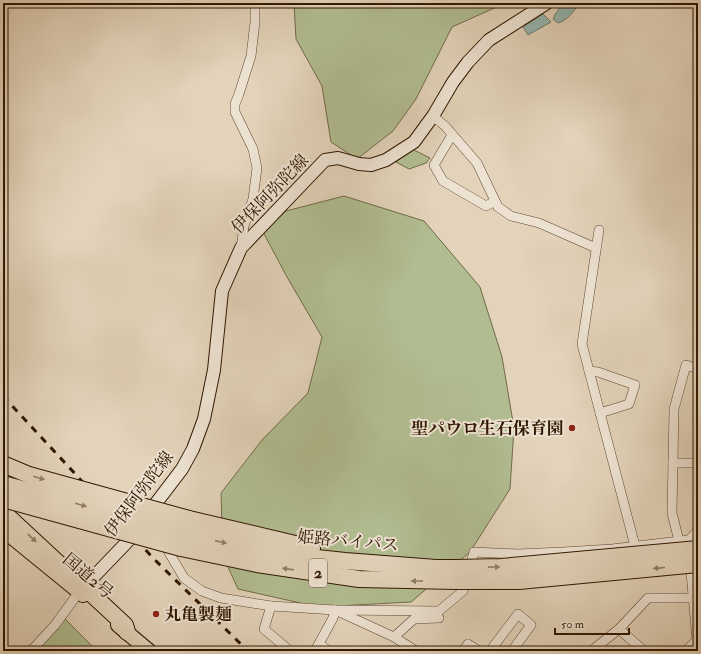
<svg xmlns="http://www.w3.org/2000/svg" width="701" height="654" font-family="'IM FELL Double Pica','Noto Serif JP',serif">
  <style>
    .green { fill: #b1bd91; stroke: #706a48 }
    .water { fill: #95b7b1; stroke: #6d776a }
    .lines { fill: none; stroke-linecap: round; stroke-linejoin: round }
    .minor-casing { stroke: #5d462e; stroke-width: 10 }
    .secondary-casing { stroke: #301700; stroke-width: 14 }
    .trunk-casing { stroke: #301700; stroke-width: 16 }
    .motorway-casing { stroke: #301700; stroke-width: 18 }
    .minor { stroke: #ede2d2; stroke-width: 9 }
    .secondary { stroke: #ede2d2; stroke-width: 12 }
    .trunk { stroke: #e3d3ba; stroke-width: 14 }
    .motorway { stroke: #e3d3ba; stroke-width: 16 }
    .rail { stroke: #301700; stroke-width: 3; stroke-dasharray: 7 7; stroke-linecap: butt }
    .motorway-bridge-casing { stroke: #301700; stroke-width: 18; stroke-linecap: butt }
    .motorway-bridge { stroke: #e3d3ba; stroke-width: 16 }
    .oneway { fill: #927e66 }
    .poi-dot { fill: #8f2418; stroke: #ede2d2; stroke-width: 1.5 }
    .labels { text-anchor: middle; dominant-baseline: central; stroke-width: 4; stroke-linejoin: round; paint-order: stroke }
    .shield { fill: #ede2d2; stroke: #69543f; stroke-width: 1 }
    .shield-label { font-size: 16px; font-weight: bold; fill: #301700 }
    .street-label { font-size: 17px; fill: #301700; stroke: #ede2d2 }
    .poi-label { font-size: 17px; font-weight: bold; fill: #301700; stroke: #ede2d2; text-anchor: end }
  </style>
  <rect width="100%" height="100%" fill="#e3d3ba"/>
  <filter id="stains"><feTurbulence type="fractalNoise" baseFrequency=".005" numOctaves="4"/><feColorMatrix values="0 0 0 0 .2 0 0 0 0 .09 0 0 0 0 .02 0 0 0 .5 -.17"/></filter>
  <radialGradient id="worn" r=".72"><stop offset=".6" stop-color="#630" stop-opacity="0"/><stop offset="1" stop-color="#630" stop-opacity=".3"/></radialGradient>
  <!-- green -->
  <g class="green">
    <polygon points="294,3 502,3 501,5 452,27 416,99 393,131 357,159 331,142 322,86 296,39"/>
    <polygon points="410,150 414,150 430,158 426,163 409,169 396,162"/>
    <polygon points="344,196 424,221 480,287 502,357 514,428 510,489 470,552 411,602 318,607 238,589 223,556 221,493 262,440 308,393 322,337 287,277 263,232 286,211"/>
    <polygon points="65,619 97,651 45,651 40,647"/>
  </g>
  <!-- water -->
  <g class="water">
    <path d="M565,3H579C575,10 567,21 558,23L553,19C556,12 560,7 565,3Z"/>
    <polygon points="543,14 551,22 528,35 523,27"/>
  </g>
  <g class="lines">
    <defs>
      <g id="minor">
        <polyline points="433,116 445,126 477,163 498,207 511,216 539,223 596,248"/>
        <polyline points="452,135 434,165 443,181 486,206 495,201"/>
        <polyline points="599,230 582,344 635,546"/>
        <polyline points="241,248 244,226 253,199 257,168 253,149 235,112 235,104 239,94 251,56 255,22 255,3"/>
        <polyline points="589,371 598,372 635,385 629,404 600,413"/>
        <polyline points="673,463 698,463"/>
        <polyline points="679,541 672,513 674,409 686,365 698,369"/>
        <polyline points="166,543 167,549 184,578 202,591 221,598 271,606 335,610 394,637 416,651"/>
        <polyline points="271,606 264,629 290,651"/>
        <polyline points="619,629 644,651"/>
        <polyline points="394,637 414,619 439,618"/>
        <polyline points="319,644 329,651"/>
        <polyline points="31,651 55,625 79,592"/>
        <polyline points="315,651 333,618 335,610 439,611 463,591 474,552 518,554 563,552 612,549 689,540 698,530"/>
        <polyline points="463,651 468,644 479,651"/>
        <polyline points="490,651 518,614 531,625 512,651"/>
        <polyline points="592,651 595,648 619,629 648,598 692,598"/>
        <polyline points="686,651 697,640 690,561"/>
      </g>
      <g id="secondary">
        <polyline points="147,515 182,469 193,449 204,419 214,370 222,291 241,248 325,160 338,158 359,164 371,165 386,160 414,142 433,116 453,82 468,62 489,40 547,3"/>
        <polyline points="79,592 129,540 136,530"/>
      </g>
      <g id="trunk">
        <polyline points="3,530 83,595"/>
        <polyline points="118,625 149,651"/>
      </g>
      <g id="motorway">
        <polyline points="3,512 125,625 127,632"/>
        <polyline points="189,519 312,548"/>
        <polyline points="184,533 245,548 298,556 345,561 436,568 455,568"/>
        <polyline points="181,548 257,564 359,579 456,581"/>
      </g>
    </defs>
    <!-- minor casing -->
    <use href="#minor" class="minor-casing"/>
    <!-- secondary casing -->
    <use href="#secondary" class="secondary-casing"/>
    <!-- trunk casing -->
    <use href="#trunk" class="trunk-casing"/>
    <!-- motorway casing -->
    <use href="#motorway" class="motorway-casing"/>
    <!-- minor -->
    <use href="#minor" class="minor"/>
    <!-- secondary -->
    <use href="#secondary" class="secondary"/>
    <!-- trunk -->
    <use href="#trunk" class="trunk"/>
    <!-- motorway -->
    <use href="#motorway" class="motorway"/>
    <!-- rail -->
    <polyline class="rail" points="3,396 154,559 248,651"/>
    <defs>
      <g id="motorway-bridge">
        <polyline points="3,464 29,475 189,519"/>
        <polyline points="3,484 184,533"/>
        <polyline points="3,499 181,548"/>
        <polyline points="455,568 501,567 698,549"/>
        <polyline points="456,581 519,581 698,564"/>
      </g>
    </defs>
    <!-- motorway-bridge casing -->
    <use href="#motorway-bridge" class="motorway-bridge-casing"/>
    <!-- motorway-bridge -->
    <use href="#motorway-bridge" class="motorway-bridge"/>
  </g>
  <!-- one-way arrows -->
  <defs><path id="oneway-solid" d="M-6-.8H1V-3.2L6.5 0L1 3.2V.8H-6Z"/></defs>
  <g class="oneway">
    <use href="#oneway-solid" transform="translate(39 478) rotate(16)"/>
    <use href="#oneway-solid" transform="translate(81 505) rotate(16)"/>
    <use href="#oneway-solid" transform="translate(32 538) rotate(43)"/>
    <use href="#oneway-solid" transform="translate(221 542) rotate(13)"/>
    <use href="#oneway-solid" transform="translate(494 567) rotate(-1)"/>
    <use href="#oneway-solid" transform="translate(659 568) rotate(175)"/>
    <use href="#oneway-solid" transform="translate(288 569) rotate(-172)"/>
    <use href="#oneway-solid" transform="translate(417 581) rotate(-180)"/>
  </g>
  <!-- markers -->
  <g class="poi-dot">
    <circle cx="572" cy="428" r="4"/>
    <circle cx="156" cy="614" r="4"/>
  </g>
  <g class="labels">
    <!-- shield labels -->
    <rect class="shield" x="309" y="559" width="18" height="28" rx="3"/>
    <g class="shield-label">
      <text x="318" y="573">2</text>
    </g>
    <!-- street labels -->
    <g class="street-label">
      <text transform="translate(270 194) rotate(-46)">伊保阿弥陀線</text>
      <text transform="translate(139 494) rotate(-53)">伊保阿弥陀線</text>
      <text transform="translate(348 541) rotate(5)">姫路バイパス</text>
      <text transform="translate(88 576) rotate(40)">国道2号</text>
    </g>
    <!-- poi labels -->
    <g class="poi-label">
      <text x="564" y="428">聖パウロ生石保育園</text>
      <text x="164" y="614" text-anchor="start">丸亀製麺</text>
    </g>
  </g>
  <!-- margin -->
  <rect width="701" height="654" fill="none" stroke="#e3d3ba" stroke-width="16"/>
  <rect x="4" y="4" width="693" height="646" fill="none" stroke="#301700" stroke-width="2"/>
  <rect x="8" y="8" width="685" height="638" fill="none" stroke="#301700"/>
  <!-- scale -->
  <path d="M555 628v6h74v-6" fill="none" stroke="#301700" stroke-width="2"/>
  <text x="561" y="628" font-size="12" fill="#301700" stroke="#ede2d2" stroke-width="3" paint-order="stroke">50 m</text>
  <rect width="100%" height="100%" filter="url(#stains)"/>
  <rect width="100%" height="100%" fill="url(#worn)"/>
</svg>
